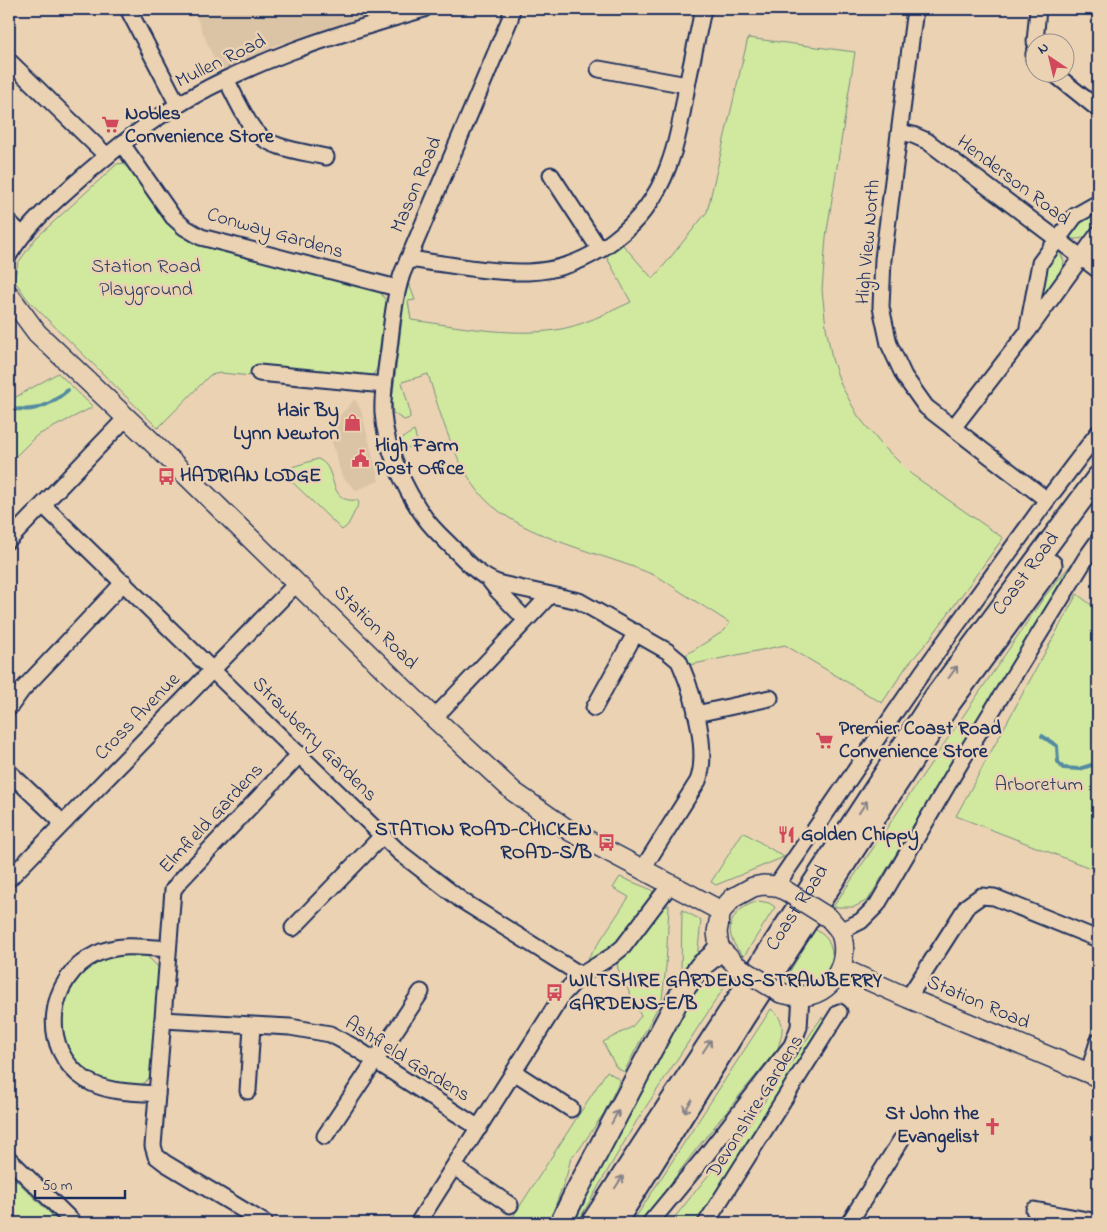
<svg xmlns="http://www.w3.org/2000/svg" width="1107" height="1232" font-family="'Indie Flower',sans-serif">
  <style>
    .built { fill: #dbc3a6 }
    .green { fill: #d1e99e; stroke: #768c7e }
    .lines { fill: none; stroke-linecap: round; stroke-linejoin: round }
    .stream { stroke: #538ba1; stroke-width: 4 }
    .minor-casing { stroke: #1b2f5e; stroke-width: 19 }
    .major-casing { stroke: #1b2f5e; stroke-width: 22 }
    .highway-casing { stroke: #1b2f5e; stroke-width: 25 }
    .minor { stroke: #ebd2b3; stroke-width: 15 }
    .major { stroke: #ebd2b3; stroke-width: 19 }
    .highway { stroke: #ebd2b3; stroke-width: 21 }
    .major-bridge-casing { stroke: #1b2f5e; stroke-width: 22; stroke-linecap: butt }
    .major-bridge { stroke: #ebd2b3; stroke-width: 19 }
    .oneway { stroke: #838088 }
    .labels { text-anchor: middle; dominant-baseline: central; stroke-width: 5; stroke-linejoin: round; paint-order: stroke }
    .street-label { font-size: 20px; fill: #1b2f5e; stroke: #ebd2b3 }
    .poi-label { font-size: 20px; font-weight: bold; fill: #1b2f5e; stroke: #ebd2b3; text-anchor: start }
    .park-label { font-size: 20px; fill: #2d4264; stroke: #ebd2b3 }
  </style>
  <rect width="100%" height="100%" fill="#ebd2b3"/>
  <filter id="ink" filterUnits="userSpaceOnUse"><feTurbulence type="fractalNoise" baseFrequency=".02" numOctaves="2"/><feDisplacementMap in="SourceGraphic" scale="10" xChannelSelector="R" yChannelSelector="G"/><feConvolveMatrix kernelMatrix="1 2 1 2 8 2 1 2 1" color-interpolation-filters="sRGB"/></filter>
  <g filter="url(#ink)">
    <!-- built -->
    <g class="built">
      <polygon points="193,9 387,9 276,45 219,71"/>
      <polygon points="355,399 361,410 379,481 356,490 342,477 328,428"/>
    </g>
    <!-- green -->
    <g class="green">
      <path d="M748,38L855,52L826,237L822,290L826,327L832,359L841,385L858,416L880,443L911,474L1003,538L929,640L906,667L882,703L785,645L689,665L684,656L724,631L730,623C714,613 697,602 681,592C673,587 665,580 656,576C605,553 523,539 484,498C454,464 441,416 428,374L402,382L409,408L410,418L404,420L393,413L392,400L405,295L409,284L415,300L408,301L411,320C458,326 508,337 556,330C582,326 607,313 631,302L606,256L622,244L653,279L707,212Z"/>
      <polygon points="126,163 194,242 380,292 386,301 377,369 370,378 253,366 252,376 221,373 210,375 158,428 28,300 14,280 18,263 36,238 117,164"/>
      <path d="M1098,208C1098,212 1099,217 1098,220C1095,235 1079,243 1066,237L1076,220Z"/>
      <polygon points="1059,251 1064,261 1063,271 1041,298 1044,269 1056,252"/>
      <polygon points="58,373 93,407 36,436 9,463 9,401"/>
      <path d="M414,431L418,444L399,451C397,440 405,436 414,431Z"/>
      <path d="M318,459C339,467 326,504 357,500L359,503L348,525L342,530L284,474L292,467Z"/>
      <polygon points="1073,562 868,900 854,907 833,907 1045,596"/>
      <polygon points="1077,594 1098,610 1098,871 956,816"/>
      <polygon points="743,832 784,857 716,885 711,882"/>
      <polygon points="620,877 652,890 653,893 623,939 609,951 586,962 629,897 613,888"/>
      <path d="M759,901L769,903L775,907L744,956C720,934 729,909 759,901Z"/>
      <polygon points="669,905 666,966 662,999 624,1072 616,1067 603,1042 632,1027 641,1016 618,969 617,962 636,944 661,909"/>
      <polygon points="682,910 701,920 697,959 681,974"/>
      <path d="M815,929C819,932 824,935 827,939C846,970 811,992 783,983Z"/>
      <path d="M117,954L146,955L160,969L152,1074C140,1090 136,1086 119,1083C111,1082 102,1082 96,1079C75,1071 54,1027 61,1007C63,999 72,982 77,976C87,963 103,959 117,954Z"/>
      <polygon points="718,979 727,983 636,1122 577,1223 569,1223 697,985 708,980"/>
      <path d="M771,1009C786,1021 783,1031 778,1048L697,1148L641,1223H632Z"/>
      <polygon points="822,1017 826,1025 701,1223 670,1223 748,1126"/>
      <polygon points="607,1071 620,1080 604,1113 578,1151 571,1157 567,1174 553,1212 546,1223 509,1223"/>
      <path d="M15,1179L60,1223H13C6,1212 8,1193 10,1180Z"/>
    </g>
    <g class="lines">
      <!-- stream -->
      <g class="stream">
        <path d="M9,413C19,406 21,411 32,409C46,407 57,399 68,390"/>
        <polyline points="1042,736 1057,746 1058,762 1063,768 1079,769 1098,763"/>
      </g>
      <defs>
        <g id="minor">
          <polyline points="128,9 178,105"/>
          <path d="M512,9L510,19L402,274C394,299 392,323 389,349C386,370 382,392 383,413C385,447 405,490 425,518C432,528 442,537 451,546C466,561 480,578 501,584L579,601L667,651L679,661L682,668C694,696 709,752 698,781L642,870"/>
          <polyline points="915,9 883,259 881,307 889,344 904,376 926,407 1047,500"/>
          <polyline points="1035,42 1038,9"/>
          <polyline points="1034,53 1034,59"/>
          <polyline points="9,61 107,156"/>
          <polyline points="599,69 687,85"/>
          <polyline points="1052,72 1098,109"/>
          <path d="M226,79C234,94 246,122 257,133C271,149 306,152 326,157"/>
          <polyline points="900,132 913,135 927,141 1098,270"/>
          <polyline points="122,144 173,217 184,227 201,237 397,288"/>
          <polyline points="551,175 600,250"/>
          <polyline points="9,222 22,235"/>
          <path d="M9,255C27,225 55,201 81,178C108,155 135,132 165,113C244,62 334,35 424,9"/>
          <path d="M408,259C447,264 488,273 528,272C590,270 647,225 668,167C678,141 682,114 687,86C692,60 698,35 703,9"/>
          <polyline points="1028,327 1040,263 1075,216 1098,203"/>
          <polyline points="259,373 384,385"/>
          <polyline points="953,428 1028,331 1098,234"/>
          <polyline points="43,505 399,852 461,900 581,975"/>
          <polyline points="9,540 126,418"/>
          <polyline points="490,581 497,590 526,620"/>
          <polyline points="9,708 22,690 124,582"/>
          <polyline points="594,708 636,632"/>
          <polyline points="696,714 770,698"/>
          <polyline points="434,718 550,595"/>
          <polyline points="9,772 63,823"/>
          <polyline points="9,879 297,583"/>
          <polyline points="776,886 922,673 1047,500 1098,433"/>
          <polyline points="293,928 382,836"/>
          <polyline points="841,931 861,921 877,905 968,750 1086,558 1098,541"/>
          <polyline points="908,998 967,906 981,896 994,897 1098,939"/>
          <polyline points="163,1020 290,1027 330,1034 354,1047 479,1128"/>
          <polyline points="514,1072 571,1109"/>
          <polyline points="1088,1074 1098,1042"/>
          <polyline points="248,1091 252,1026"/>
          <path d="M157,1094C133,1092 107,1093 86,1080C38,1050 47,977 96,954C118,943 144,947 168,949"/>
          <polyline points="325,1136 421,992"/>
          <polyline points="9,1159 74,1223"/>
          <polyline points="454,1167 510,1205"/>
          <polyline points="1034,1210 1098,1222"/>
          <polyline points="265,1223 165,1163 156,1156 153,1146 173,890 179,882 300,754"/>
          <polyline points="418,1223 563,994 581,975 612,956 623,947 670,885"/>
          <polyline points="650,1223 707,1154 792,1045 799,1027 801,996"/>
          <polyline points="706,1223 839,1012"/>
          <polyline points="849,1223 901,1140"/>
        </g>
        <g id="major">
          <polyline points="9,295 37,333 149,439 434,718 514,792 570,831 721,911"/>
          <polyline points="737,966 719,948 717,932 721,911 733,898 753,887 763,885 776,886 786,891"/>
          <polyline points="841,968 908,998 1098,1077"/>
          <path d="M781,993C787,994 794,996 800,996C832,996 851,962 841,934C839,928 833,923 829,918"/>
        </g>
        <g id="highway">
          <polyline points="561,1223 574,1196 684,988 701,966 712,957 719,948"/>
          <path id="s1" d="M592,1223L935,697L1098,477"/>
          <polyline points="615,1223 744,1017 949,704 1051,565"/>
        </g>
      </defs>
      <!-- minor casing -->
      <use href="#minor" class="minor-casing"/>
      <!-- major casing -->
      <use href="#major" class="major-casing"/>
      <!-- highway casing -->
      <use href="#highway" class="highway-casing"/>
      <!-- minor -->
      <use href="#minor" class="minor"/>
      <!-- major -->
      <use href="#major" class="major"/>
      <!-- highway -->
      <use href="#highway" class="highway"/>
      <defs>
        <g id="major-bridge">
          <polyline points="786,891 829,918"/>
          <polyline points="737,966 781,993"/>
        </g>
      </defs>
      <!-- major-bridge casing -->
      <use href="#major-bridge" class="major-bridge-casing"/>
      <!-- major-bridge -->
      <use href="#major-bridge" class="major-bridge"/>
    </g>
    <!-- one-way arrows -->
    <defs><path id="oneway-shaft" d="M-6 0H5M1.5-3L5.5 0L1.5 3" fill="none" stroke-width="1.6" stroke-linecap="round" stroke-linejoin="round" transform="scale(1.25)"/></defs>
    <g class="oneway">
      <use href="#oneway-shaft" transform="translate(953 672) rotate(-54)"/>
      <use href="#oneway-shaft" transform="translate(863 807) rotate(-57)"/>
      <use href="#oneway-shaft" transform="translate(707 1046) rotate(-57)"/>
      <use href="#oneway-shaft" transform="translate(688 1106) rotate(122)"/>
      <use href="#oneway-shaft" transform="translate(615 1117) rotate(-62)"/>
      <use href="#oneway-shaft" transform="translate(619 1182) rotate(-57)"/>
    </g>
  </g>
  <!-- icons -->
  <defs>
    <symbol id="supermarket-bare" viewBox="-9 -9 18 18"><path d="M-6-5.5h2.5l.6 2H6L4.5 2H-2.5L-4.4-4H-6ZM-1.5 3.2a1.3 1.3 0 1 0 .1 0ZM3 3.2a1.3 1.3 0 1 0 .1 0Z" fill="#d1495b" stroke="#ebd2b3" stroke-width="2.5" paint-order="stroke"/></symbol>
    <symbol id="shop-bare" viewBox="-9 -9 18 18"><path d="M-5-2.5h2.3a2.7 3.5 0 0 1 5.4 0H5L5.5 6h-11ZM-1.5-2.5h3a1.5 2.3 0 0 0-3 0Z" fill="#d1495b" stroke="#ebd2b3" stroke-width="2.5" paint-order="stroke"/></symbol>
    <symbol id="civic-bare" viewBox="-9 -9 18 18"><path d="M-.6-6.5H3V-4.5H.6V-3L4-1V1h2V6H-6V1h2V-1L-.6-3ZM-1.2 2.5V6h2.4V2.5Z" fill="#d1495b" stroke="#ebd2b3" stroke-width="2.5" paint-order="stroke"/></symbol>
    <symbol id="bus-bare" viewBox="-9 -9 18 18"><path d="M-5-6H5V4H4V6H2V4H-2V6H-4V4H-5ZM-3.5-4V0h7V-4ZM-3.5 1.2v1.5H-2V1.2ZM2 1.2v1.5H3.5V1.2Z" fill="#d1495b" stroke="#ebd2b3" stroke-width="2.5" paint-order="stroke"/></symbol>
    <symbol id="restaurant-bare" viewBox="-9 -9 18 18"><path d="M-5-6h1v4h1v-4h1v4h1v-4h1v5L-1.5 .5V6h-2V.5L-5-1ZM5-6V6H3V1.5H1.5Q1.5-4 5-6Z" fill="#d1495b" stroke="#ebd2b3" stroke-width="2.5" paint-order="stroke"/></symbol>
    <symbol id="church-bare" viewBox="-9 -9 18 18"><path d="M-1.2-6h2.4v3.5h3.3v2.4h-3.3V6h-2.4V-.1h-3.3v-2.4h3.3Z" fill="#d1495b" stroke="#ebd2b3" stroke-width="2.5" paint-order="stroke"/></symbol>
  </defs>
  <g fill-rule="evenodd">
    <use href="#supermarket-bare" x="98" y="112" width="25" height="25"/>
    <use href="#shop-bare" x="340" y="410" width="25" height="25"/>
    <use href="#civic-bare" x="348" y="446" width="25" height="25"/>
    <use href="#bus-bare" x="154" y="464" width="25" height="25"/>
    <use href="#supermarket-bare" x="812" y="728" width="25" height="25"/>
    <use href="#restaurant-bare" x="774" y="822" width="25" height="25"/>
    <use href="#bus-bare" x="594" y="830" width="25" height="25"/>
    <use href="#bus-bare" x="542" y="980" width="25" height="25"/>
    <use href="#church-bare" x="980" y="1114" width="25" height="25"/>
  </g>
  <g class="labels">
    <!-- street labels -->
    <g class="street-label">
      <text transform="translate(221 62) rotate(-26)">Mullen Road</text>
      <text transform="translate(1013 181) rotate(37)">Henderson Road</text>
      <text transform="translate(417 185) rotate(-67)">Mason Road</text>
      <text transform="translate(275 234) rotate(16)">Conway Gardens</text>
      <text transform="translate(869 242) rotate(-85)">High View North</text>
      <text stroke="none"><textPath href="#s1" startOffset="781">Coast Road</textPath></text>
      <text transform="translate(375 628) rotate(45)">Station Road</text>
      <text transform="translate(138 717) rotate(-46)">Cross Avenue</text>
      <text transform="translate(314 740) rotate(45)">Strawberry Gardens</text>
      <text transform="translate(212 819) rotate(-47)">Elmfield Gardens</text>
      <text stroke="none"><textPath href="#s1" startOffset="376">Coast Road</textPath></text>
      <text transform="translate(978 1003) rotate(23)">Station Road</text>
      <text transform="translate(407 1060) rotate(32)">Ashfield Gardens</text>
      <text transform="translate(756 1107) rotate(-58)">Devonshire Gardens</text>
    </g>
    <!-- poi labels -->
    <g class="poi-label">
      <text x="125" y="114">Nobles<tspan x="125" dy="23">Convenience Store</tspan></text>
      <text x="339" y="411" text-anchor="end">Hair By<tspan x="339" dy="23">Lynn Newton</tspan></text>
      <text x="375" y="446">High Farm<tspan x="375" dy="23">Post Office</tspan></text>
      <text x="180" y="476">HADRIAN LODGE</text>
      <text x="839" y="729">Premier Coast Road<tspan x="839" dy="23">Convenience Store</tspan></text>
      <text x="592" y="830" text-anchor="end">STATION ROAD-CHICKEN<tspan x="592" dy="23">ROAD-S/B</tspan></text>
      <text x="801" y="835">Golden Chippy</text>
      <text x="569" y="981">WILTSHIRE GARDENS-STRAWBERRY<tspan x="569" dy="23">GARDENS-E/B</tspan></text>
      <text x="979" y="1114" text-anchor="end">St John the<tspan x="979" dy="23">Evangelist</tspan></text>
    </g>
    <!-- park labels -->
    <g class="park-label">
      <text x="146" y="267">Station Road<tspan x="146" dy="23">Playground</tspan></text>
      <text x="1039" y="785">Arboretum</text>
    </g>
  </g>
  <!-- margin -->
  <rect width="1107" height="1232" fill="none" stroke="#ebd2b3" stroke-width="30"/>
  <rect x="15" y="15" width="1077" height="1202" fill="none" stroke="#1b2f5e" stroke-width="2" filter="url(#ink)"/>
  <!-- north arrow -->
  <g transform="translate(1050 58) rotate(325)"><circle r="24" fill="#ebd2b3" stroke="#989191"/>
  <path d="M0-4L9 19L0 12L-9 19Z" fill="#d1495b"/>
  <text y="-8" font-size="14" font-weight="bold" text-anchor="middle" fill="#1b2f5e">N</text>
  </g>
  <!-- scale -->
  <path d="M35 1190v8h90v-8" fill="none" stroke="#1b2f5e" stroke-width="2.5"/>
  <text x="42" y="1190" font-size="15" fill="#1b2f5e" stroke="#ebd2b3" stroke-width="4" paint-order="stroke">50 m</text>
</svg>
